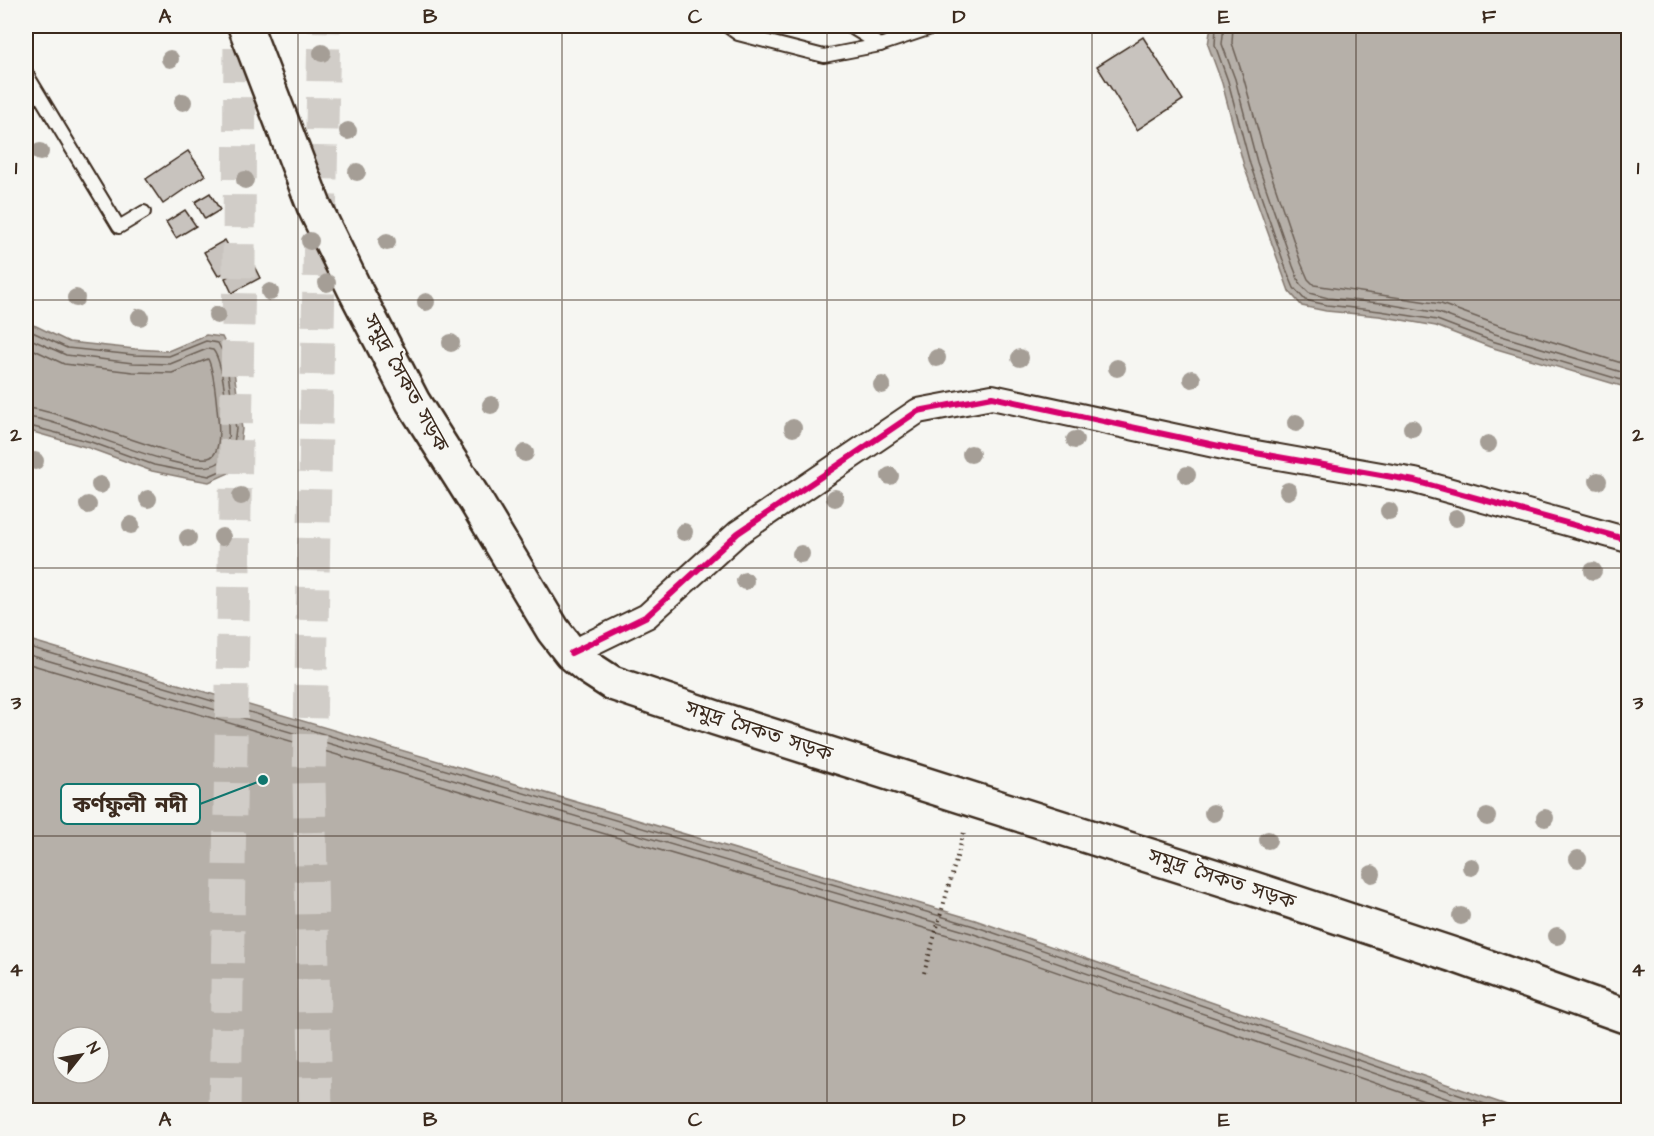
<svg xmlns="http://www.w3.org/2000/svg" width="1654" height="1136" font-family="'Architects Daughter','Noto Sans Bengali',sans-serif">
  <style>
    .water { fill: #b6b0a9; stroke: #857a71; stroke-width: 1.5; fill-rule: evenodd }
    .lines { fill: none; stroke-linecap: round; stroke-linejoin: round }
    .shore { stroke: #6c6056; stroke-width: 1.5 }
    .building { fill: #c8c3be; stroke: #3b2a1e; stroke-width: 1.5 }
    .motorway-tunnel { stroke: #d1cdc8; stroke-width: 33; stroke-dasharray: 33 16; stroke-linecap: butt }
    .service-casing { stroke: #3b2a1e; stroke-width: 16 }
    .minor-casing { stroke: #3b2a1e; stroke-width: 28 }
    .secondary-casing { stroke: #3b2a1e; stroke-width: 38 }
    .path { stroke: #3b2a1e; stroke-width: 4; stroke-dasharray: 1.5 4.5; stroke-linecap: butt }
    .service { stroke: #f6f6f2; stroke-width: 12 }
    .minor { stroke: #f6f6f2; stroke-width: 24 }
    .secondary { stroke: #f6f6f2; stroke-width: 33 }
    .cycleway-casing { stroke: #f6f6f2; stroke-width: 10 }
    .cycleway { stroke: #d6006c; stroke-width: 6 }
    .tree { fill: #a59e96 }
    .grid { fill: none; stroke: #3b2a1e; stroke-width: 1.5; stroke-opacity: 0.55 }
    .labels { text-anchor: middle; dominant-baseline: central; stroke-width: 4.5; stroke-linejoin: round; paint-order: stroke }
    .street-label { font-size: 21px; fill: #3b2a1e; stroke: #f6f6f2 }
    .leader { fill: none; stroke: #0f766e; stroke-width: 2 }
    .callout-dot { fill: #0f766e; stroke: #f6f6f2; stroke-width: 2 }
    .callout { fill: #f6f6f2; stroke: #0f766e; stroke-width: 2 }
    .callout-label { font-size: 22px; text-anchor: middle; font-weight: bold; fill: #3b2a1e }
    .neatline { fill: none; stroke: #3b2a1e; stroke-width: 2 }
    .grid-label { font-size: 20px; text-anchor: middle; font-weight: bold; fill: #3b2a1e }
  </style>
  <rect width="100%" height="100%" fill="#f6f6f2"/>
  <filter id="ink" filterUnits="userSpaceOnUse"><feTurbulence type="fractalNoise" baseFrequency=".0167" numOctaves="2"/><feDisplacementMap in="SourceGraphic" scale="12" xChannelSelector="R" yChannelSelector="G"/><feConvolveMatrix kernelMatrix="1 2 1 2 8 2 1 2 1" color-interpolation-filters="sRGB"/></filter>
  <g filter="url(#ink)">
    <!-- water -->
    <g class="water">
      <polygon points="1211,26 1628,26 1628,388 1490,347 1436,326 1379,316 1326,311 1302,306 1289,291 1244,166 1222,83 1208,45"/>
      <polygon points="26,323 36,326 69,342 135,349 168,351 206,335 222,337 232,357 242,429 238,459 229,473 209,482 186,478 152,471 89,448 26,430"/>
      <path d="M26,639L975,920L1521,1110H26ZM63,1037H99V1073H63Z"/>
    </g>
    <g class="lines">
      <!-- shore -->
      <g class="shore">
        <polyline points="1216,26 1215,45 1228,81 1250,164 1286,269 1294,288 1305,300 1327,305 1380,311 1437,320 1492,341 1628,382"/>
        <polyline points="1224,26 1222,44 1235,79 1257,162 1293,266 1300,284 1309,293 1328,298 1381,303 1439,313 1495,334 1628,374"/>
        <polyline points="1233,26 1232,43 1243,76 1266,159 1301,263 1308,279 1314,285 1441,304 1498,325 1628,365"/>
        <polyline points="26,329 67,348 134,355 169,356 206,341 218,343 226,359 236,429 232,458 225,469 209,476 154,465 91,442 26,425"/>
        <path d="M26,337L66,355L133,363L170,364L207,349L213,350C223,362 227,408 228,425C229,436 228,457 218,463C191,482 66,419 26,417"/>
        <path d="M26,346L64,364L133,372L172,373L208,359C215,373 216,402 218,418C219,428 221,451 211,457C192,468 61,409 26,408"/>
        <polyline points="26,646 974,926 1502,1110"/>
        <polyline points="26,654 971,933 1480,1110"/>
        <polyline points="26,663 968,941 1452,1110"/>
      </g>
    </g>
    <!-- building -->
    <g class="building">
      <polygon points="1143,37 1183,100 1137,130 1097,66"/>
      <polygon points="188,151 205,175 163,204 146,179"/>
      <polygon points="210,193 220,210 205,219 195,202"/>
      <polygon points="185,210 196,226 176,238 166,222"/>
      <polygon points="225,240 239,265 218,276 204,252"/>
      <polygon points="253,264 260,278 232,293 225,278"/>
    </g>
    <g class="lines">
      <!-- motorway-tunnel -->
      <g class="motorway-tunnel">
        <polyline points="225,1110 239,265 240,26"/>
        <polyline points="316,1110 309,781 324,26"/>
      </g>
      <defs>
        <g id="service">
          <polyline points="727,26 738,34 824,56 880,45 937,26"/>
          <polyline points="849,26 880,45"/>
          <polyline points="26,73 119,227 144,212"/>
        </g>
        <polyline id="minor" points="571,653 647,616 738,533 918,411 992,397 1233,449 1415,481 1628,540"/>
        <polyline id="secondary" points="245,26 314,206 355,290 413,402 475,500 553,630 571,653 589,668 612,683 716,718 1248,887 1454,955 1628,1017"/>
      </defs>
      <!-- service casing -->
      <use href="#service" class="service-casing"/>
      <!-- minor casing -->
      <use href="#minor" class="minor-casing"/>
      <!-- secondary casing -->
      <use href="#secondary" class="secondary-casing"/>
      <!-- path -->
      <polyline class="path" points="924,973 965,829"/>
      <!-- service -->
      <use href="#service" class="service"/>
      <!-- minor -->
      <use href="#minor" class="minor"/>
      <!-- secondary -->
      <use href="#secondary" class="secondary"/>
      <defs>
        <polyline id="cycleway" points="571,653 647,616 738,533 918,411 992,397 1233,449 1415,481 1628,540"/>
      </defs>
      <!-- cycleway casing -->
      <use href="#cycleway" class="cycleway-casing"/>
      <!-- cycleway -->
      <use href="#cycleway" class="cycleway"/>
    </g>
    <!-- trees -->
    <g class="tree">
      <circle cx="322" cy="53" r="9"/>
      <circle cx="170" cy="59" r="9"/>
      <circle cx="183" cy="102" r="9"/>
      <circle cx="348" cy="131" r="9"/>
      <circle cx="40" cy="152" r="9"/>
      <circle cx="357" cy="172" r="9"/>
      <circle cx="245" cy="180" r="9"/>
      <circle cx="310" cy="241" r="9"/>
      <circle cx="387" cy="242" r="9"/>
      <circle cx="327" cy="283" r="9"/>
      <circle cx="270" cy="292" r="9"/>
      <circle cx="76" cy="298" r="9"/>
      <circle cx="426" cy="302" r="9"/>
      <circle cx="217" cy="315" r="9"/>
      <circle cx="140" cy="317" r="9"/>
      <circle cx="451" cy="343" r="9"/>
      <circle cx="937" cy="358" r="9"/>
      <circle cx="1020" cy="358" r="9"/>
      <circle cx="1117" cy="368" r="9"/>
      <circle cx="1192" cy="379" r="9"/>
      <circle cx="882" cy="385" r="9"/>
      <circle cx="491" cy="405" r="9"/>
      <circle cx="1296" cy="423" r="9"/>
      <circle cx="793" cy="428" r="9"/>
      <circle cx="1412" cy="428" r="9"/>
      <circle cx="1075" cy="440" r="9"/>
      <circle cx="1488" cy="444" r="9"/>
      <circle cx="525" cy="453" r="9"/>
      <circle cx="971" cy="454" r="9"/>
      <circle cx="35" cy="461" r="9"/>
      <circle cx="1187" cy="475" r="9"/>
      <circle cx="890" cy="476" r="9"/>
      <circle cx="1598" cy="481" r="9"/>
      <circle cx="100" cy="485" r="9"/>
      <circle cx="1288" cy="491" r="9"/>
      <circle cx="241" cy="496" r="9"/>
      <circle cx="835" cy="498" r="9"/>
      <circle cx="148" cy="499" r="9"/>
      <circle cx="88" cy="505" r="9"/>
      <circle cx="1389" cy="511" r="9"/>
      <circle cx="1456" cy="518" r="9"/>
      <circle cx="131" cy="525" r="9"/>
      <circle cx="684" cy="532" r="9"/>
      <circle cx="222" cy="537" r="9"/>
      <circle cx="188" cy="538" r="9"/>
      <circle cx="801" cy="554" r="9"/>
      <circle cx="1593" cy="571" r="9"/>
      <circle cx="745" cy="581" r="9"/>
      <circle cx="1213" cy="813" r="9"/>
      <circle cx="1487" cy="817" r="9"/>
      <circle cx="1545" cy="818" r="9"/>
      <circle cx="1268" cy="840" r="9"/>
      <circle cx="1578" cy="859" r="9"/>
      <circle cx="1471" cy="867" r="9"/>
      <circle cx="1372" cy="874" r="9"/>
      <circle cx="1461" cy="916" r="9"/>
      <circle cx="1557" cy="936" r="9"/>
    </g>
  </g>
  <!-- grid -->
  <path class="grid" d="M298,26V1110M562,26V1110M827,26V1110M1092,26V1110M1356,26V1110M26,300H1628M26,568H1628M26,836H1628"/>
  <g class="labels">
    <!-- street labels -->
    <g class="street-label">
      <text transform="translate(406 383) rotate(61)">সমুদ্র সৈকত সড়ক</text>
      <text transform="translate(759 731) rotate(18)">সমুদ্র সৈকত সড়ক</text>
      <text transform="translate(1222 879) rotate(18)">সমুদ্র সৈকত সড়ক</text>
    </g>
  </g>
  <!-- callouts -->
  <path class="leader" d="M263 780L200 804"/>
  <circle class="callout-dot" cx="263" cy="780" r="6"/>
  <rect class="callout" x="61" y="784" width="139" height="40" rx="6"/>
  <g class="callout-label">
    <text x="130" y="812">কর্ণফুলী নদী</text>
  </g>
  <!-- margin -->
  <rect width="1654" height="1136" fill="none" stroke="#f6f6f2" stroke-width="66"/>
  <!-- north arrow -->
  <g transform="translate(81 1055) rotate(59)"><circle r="28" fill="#f6f6f2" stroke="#aba49d" stroke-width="1.5"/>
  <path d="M0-4.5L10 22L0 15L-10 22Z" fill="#3b2a1e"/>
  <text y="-9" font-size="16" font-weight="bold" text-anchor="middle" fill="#3b2a1e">N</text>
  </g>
  <rect x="33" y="33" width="1588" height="1070" class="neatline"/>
  <g class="grid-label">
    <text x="165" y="23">A</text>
    <text x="430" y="23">B</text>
    <text x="695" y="23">C</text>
    <text x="959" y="23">D</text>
    <text x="1224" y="23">E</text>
    <text x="1489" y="23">F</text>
    <text x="16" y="174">1</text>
    <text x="1638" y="174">1</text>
    <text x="16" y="441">2</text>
    <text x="1638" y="441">2</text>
    <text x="16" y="709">3</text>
    <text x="1638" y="709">3</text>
    <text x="16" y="976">4</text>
    <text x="1638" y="976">4</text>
    <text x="165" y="1126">A</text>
    <text x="430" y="1126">B</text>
    <text x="695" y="1126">C</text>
    <text x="959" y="1126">D</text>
    <text x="1224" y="1126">E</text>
    <text x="1489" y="1126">F</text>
  </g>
</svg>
